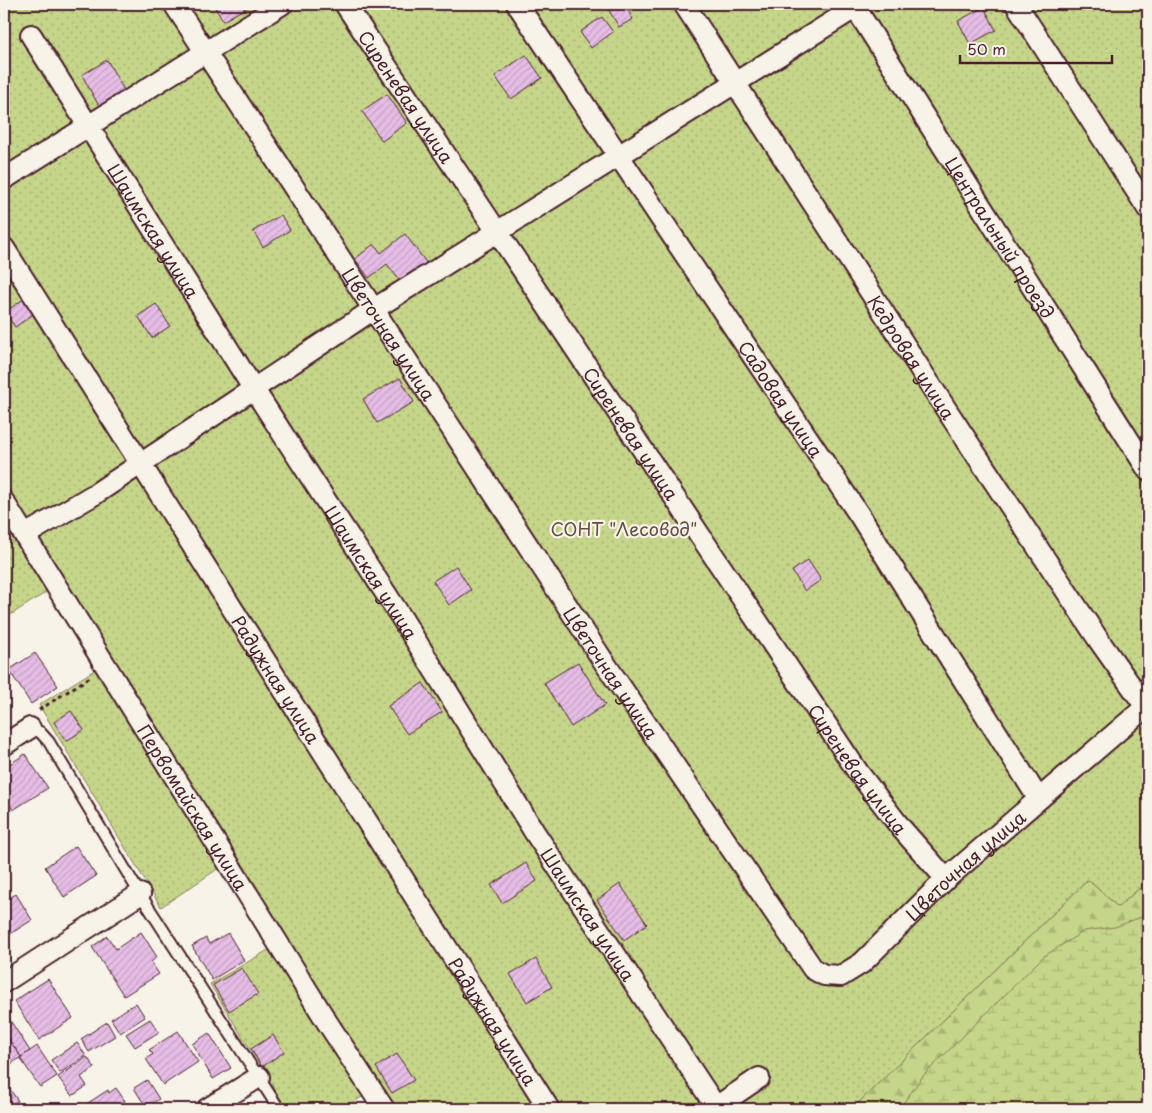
<svg xmlns="http://www.w3.org/2000/svg" width="1152" height="1113" font-family="'Playpen Sans',sans-serif">
  <style>
    .green { fill: url(#green-dots); stroke: #887a5a }
    .forest { fill: url(#forest-firs); stroke: #887a5a }
    .wetland { fill: url(#wetland-marsh); stroke: #887a5a }
    .building { fill: url(#building-hatch); stroke: #4a1f2b }
    .lines { fill: none; stroke-linecap: round; stroke-linejoin: round }
    .service-casing { stroke: #4a1f2b; stroke-width: 14 }
    .minor-casing { stroke: #4a1f2b; stroke-width: 24 }
    .path { stroke: #4a1f2b; stroke-width: 3; stroke-dasharray: 4 4; stroke-linecap: butt }
    .service { stroke: #f7f3e8; stroke-width: 10 }
    .minor { stroke: #f7f3e8; stroke-width: 20 }
    .labels { text-anchor: middle; dominant-baseline: central; stroke-width: 4.5; stroke-linejoin: round; paint-order: stroke }
    .street-label { font-size: 18px; fill: #4a1f2b; stroke: #f7f3e8 }
    .park-label { font-size: 18px; fill: #694c42; stroke: #f7f3e8 }
  </style>
  <defs>
    <pattern id="green-dots" width="8" height="8" patternUnits="userSpaceOnUse" patternTransform="scale(1.25)"><rect width="8" height="8" fill="#c5d589"/><path d="M2 2h.1M6 6h.1" fill="none" stroke="#abb676" stroke-width="1.8" stroke-linecap="round"/></pattern>
    <pattern id="forest-firs" width="22" height="20" patternUnits="userSpaceOnUse" patternTransform="scale(1.25)"><rect width="22" height="20" fill="#c5d589"/><path d="M5 1l3.5 6h-7zM16 11l3.5 6h-7z" fill="#abb676"/></pattern>
    <pattern id="wetland-marsh" width="20" height="14" patternUnits="userSpaceOnUse" patternTransform="scale(1.25)"><rect width="20" height="14" fill="#c5d589"/><path d="M1 5h8M5 5V1M11 12h8M15 12V8" fill="none" stroke="#abb676"/></pattern>
    <pattern id="building-hatch" width="6" height="6" patternUnits="userSpaceOnUse" patternTransform="scale(1.25)"><rect width="6" height="6" fill="#e5bde5"/><path d="M-1 1l2-2M0 6l6-6M5 7l2-2" fill="none" stroke="#c6a2c5"/></pattern>
  </defs>
  <rect width="100%" height="100%" fill="#f7f3e8"/>
  <filter id="ink" filterUnits="userSpaceOnUse"><feTurbulence type="fractalNoise" baseFrequency=".02" numOctaves="2"/><feDisplacementMap in="SourceGraphic" scale="10" xChannelSelector="R" yChannelSelector="G"/><feConvolveMatrix kernelMatrix="1 2 1 2 8 2 1 2 1" color-interpolation-filters="sRGB"/></filter>
  <g filter="url(#ink)">
    <!-- green -->
    <polygon class="green" points="4,4 1148,4 1148,881 1118,907 1088,880 852,1109 377,1109 367,1094 342,1109 287,1109 210,984 270,949 222,866 161,907 39,705 96,669 48,591 4,619"/>
    <!-- forest -->
    <polygon class="forest" points="1088,880 1118,907 1148,881 1148,1109 852,1109"/>
    <!-- wetland -->
    <polygon class="wetland" points="1148,912 1148,1109 899,1109 923,1076 1043,957 1084,931 1115,927 1144,916"/>
    <!-- building -->
    <g class="building">
      <polygon points="213,4 248,4 249,6 223,21"/>
      <polygon points="605,4 624,4 633,19 619,27"/>
      <polygon points="984,7 996,30 970,44 958,21"/>
      <polygon points="602,17 613,32 591,48 580,32"/>
      <polygon points="526,55 542,78 511,99 495,76"/>
      <polygon points="107,60 125,92 99,106 82,75"/>
      <polygon points="387,94 407,123 382,141 362,111"/>
      <polygon points="281,215 290,230 263,247 253,231"/>
      <polygon points="405,234 428,265 403,285 387,264 369,278 355,259 374,244 381,253"/>
      <polygon points="25,298 35,313 15,327 5,312"/>
      <polygon points="156,304 170,326 152,338 138,316"/>
      <polygon points="400,378 414,402 377,423 363,399"/>
      <polygon points="808,560 821,580 805,591 792,571"/>
      <polygon points="456,566 471,590 449,605 433,581"/>
      <polygon points="35,653 58,686 31,704 9,670"/>
      <polygon points="578,662 605,705 571,727 544,683"/>
      <polygon points="423,683 442,712 407,734 388,706"/>
      <polygon points="71,711 84,730 66,741 54,722"/>
      <polygon points="25,754 48,788 13,810 4,795 4,768"/>
      <polygon points="76,846 96,876 64,897 45,867"/>
      <polygon points="526,863 537,881 502,903 491,885"/>
      <polygon points="620,884 647,924 624,940 597,900"/>
      <polygon points="16,894 32,920 4,938 4,901"/>
      <polygon points="141,932 157,957 151,962 159,974 124,996 92,947 107,936 116,949"/>
      <polygon points="228,933 244,960 212,980 192,946 206,938 209,944"/>
      <polygon points="536,959 552,987 527,1002 510,974"/>
      <polygon points="242,968 258,994 229,1011 213,985"/>
      <polygon points="48,979 73,1018 39,1040 14,1001"/>
      <polygon points="136,1003 145,1017 120,1033 111,1019"/>
      <polygon points="4,1011 30,1051 21,1057 4,1032"/>
      <polygon points="150,1019 159,1032 135,1047 126,1034"/>
      <polygon points="107,1022 115,1036 89,1052 81,1039"/>
      <polygon points="178,1031 198,1062 163,1085 146,1059 153,1054 149,1050"/>
      <polygon points="4,1032 21,1057 4,1069"/>
      <polygon points="209,1033 231,1068 213,1079 192,1044"/>
      <polygon points="273,1035 284,1052 262,1067 251,1049"/>
      <polygon points="77,1043 86,1056 60,1073 51,1060"/>
      <polygon points="37,1046 57,1076 40,1087 20,1058"/>
      <polygon points="397,1054 414,1080 392,1093 376,1067"/>
      <polygon points="87,1057 95,1068 81,1077 87,1086 72,1096 58,1077"/>
      <polygon points="147,1080 159,1099 146,1107 134,1088"/>
      <polygon points="5,1082 18,1101 4,1109 4,1083"/>
      <polygon points="116,1088 125,1101 118,1106 120,1109 87,1109 85,1105 108,1090 109,1093"/>
    </g>
    <g class="lines">
      <defs>
        <polyline id="service" points="30,728 40,732 49,742 140,894 279,1109"/>
        <g id="minor">
          <path id="s1" d="M174,4L604,662L813,969L824,975L841,976L862,963L946,879L1148,705"/>
          <path id="s2" d="M345,4L858,772L901,828L946,879"/>
          <path id="s3" d="M517,4L860,516L1038,798"/>
          <path id="s4" d="M684,4L946,409L1100,642L1146,707"/>
          <path id="s5" d="M853,4L1148,470"/>
          <polyline points="1016,4 1148,209"/>
          <path id="s6" d="M31,35L253,388L403,620L535,833L716,1107"/>
          <polyline points="4,179 282,4"/>
          <path id="s7" d="M4,248L549,1109"/>
          <path id="s8" d="M4,502L327,1022L384,1109"/>
          <polyline points="25,535 95,494 374,309 861,4"/>
          <polyline points="4,745 30,728"/>
          <polyline points="4,982 140,894"/>
          <polyline points="207,1109 259,1077"/>
          <polyline points="713,1109 759,1078"/>
        </g>
      </defs>
      <!-- service casing -->
      <use href="#service" class="service-casing"/>
      <!-- minor casing -->
      <use href="#minor" class="minor-casing"/>
      <!-- path -->
      <polyline class="path" points="39,710 90,677"/>
      <!-- service -->
      <use href="#service" class="service"/>
      <!-- minor -->
      <use href="#minor" class="minor"/>
    </g>
  </g>
  <g class="labels">
    <!-- street labels -->
    <g class="street-label">
      <text stroke="none"><textPath href="#s2" startOffset="111">Сиреневая улица</textPath></text>
      <text stroke="none"><textPath href="#s6" startOffset="231">Шаимская улица</textPath></text>
      <text stroke="none"><textPath href="#s5" startOffset="276">Центральный проезд</textPath></text>
      <text stroke="none"><textPath href="#s1" startOffset="394">Цветочная улица</textPath></text>
      <text stroke="none"><textPath href="#s4" startOffset="420">Кедровая улица</textPath></text>
      <text stroke="none"><textPath href="#s3" startOffset="475">Садовая улица</textPath></text>
      <text stroke="none"><textPath href="#s2" startOffset="516">Сиреневая улица</textPath></text>
      <text stroke="none"><textPath href="#s6" startOffset="636">Шаимская улица</textPath></text>
      <text stroke="none"><textPath href="#s1" startOffset="799">Цветочная улица</textPath></text>
      <text stroke="none"><textPath href="#s7" startOffset="510">Радужная улица</textPath></text>
      <text stroke="none"><textPath href="#s2" startOffset="921">Сиреневая улица</textPath></text>
      <text stroke="none"><textPath href="#s8" startOffset="359">Первомайская улица</textPath></text>
      <text stroke="none"><textPath href="#s1" startOffset="1354">Цветочная улица</textPath></text>
      <text stroke="none"><textPath href="#s6" startOffset="1041">Шаимская улица</textPath></text>
      <text stroke="none"><textPath href="#s7" startOffset="915">Радужная улица</textPath></text>
    </g>
    <!-- park labels -->
    <g class="park-label">
      <text x="624" y="528">СОНТ "Лесовод"</text>
    </g>
  </g>
  <!-- margin -->
  <rect width="1152" height="1113" fill="none" stroke="#f7f3e8" stroke-width="20"/>
  <rect x="10" y="10" width="1132" height="1093" fill="none" stroke="#4a1f2b" stroke-width="2" filter="url(#ink)"/>
  <!-- scale -->
  <path d="M960 55v8h152v-8" fill="none" stroke="#4a1f2b" stroke-width="2.5"/>
  <text x="967" y="55" font-size="15" fill="#4a1f2b" stroke="#f7f3e8" stroke-width="4" paint-order="stroke">50 m</text>
</svg>
